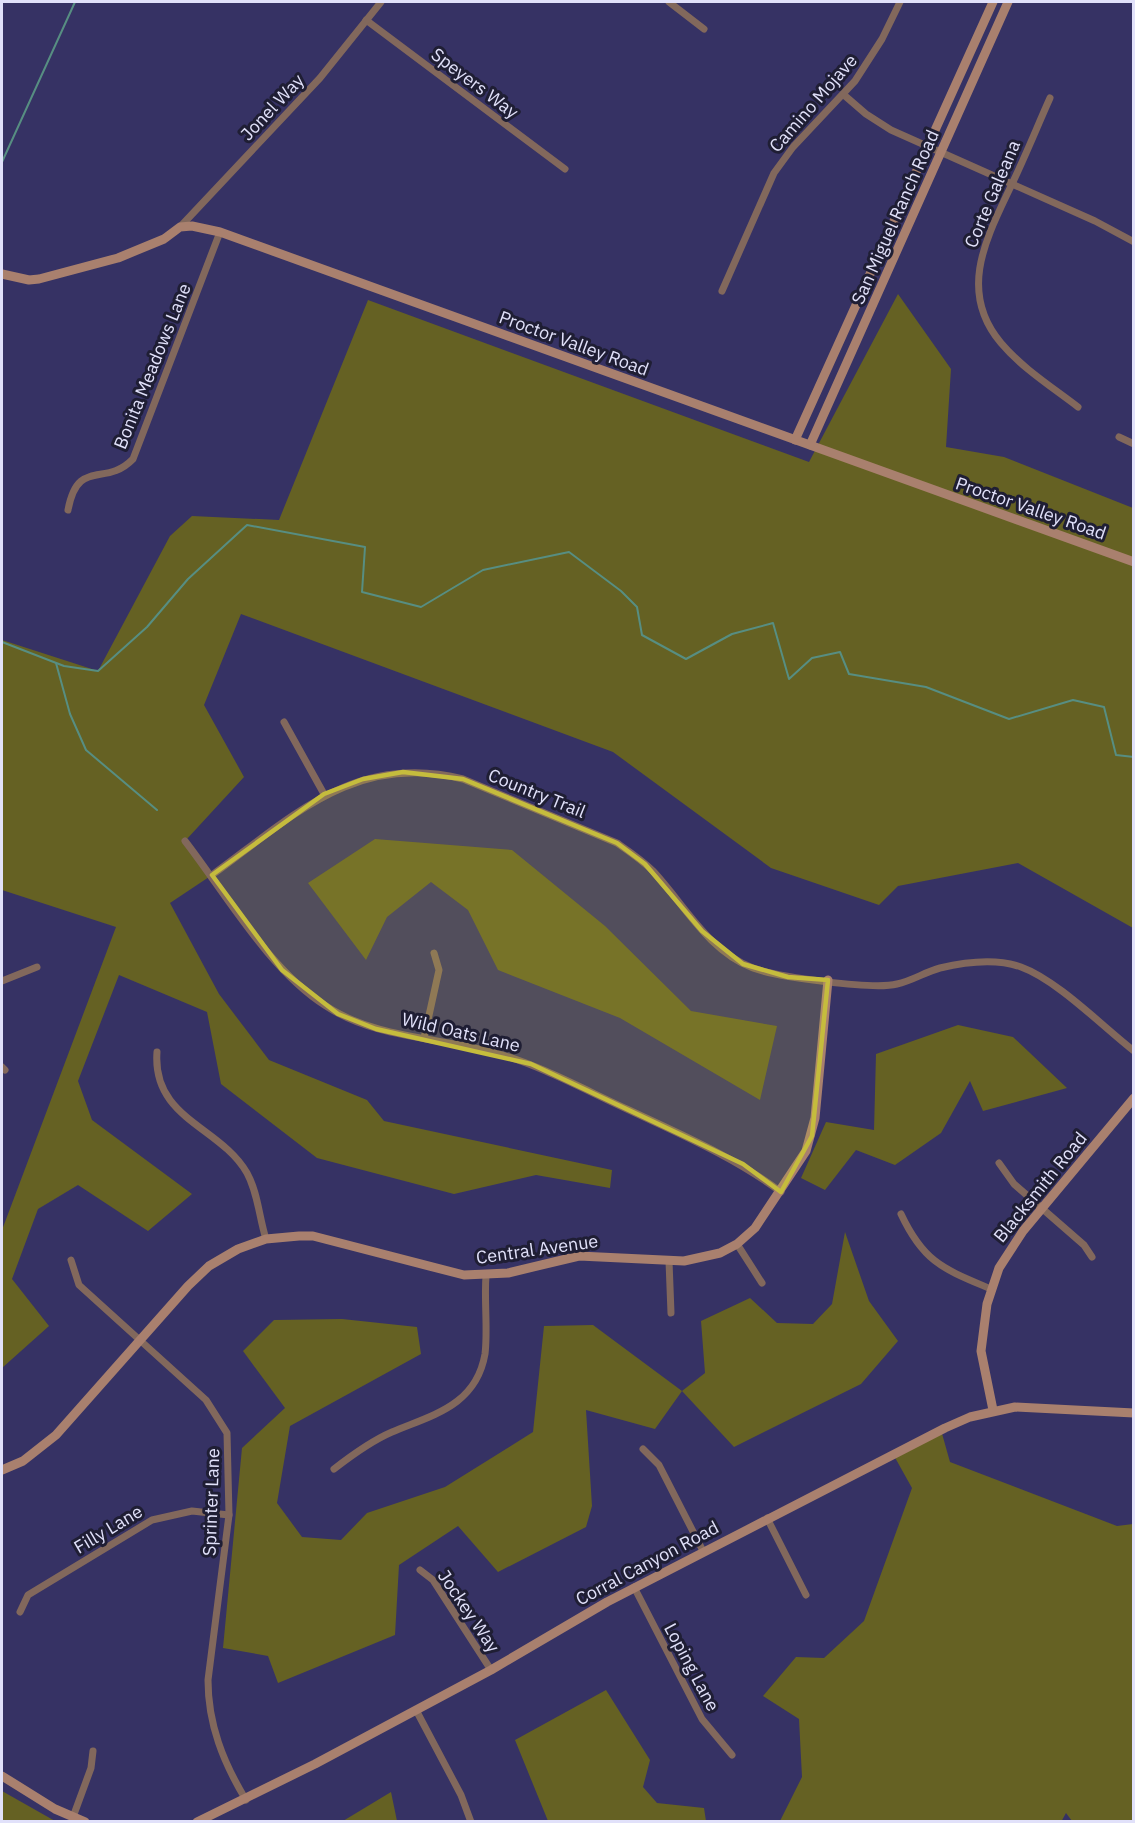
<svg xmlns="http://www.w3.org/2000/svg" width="1135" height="1823" font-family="'IBM Plex Sans',sans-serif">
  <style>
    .green { fill: #656123 }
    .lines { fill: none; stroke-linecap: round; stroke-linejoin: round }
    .stream { stroke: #578e82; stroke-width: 2 }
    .street { stroke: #82685c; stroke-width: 7 }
    .secondary { stroke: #a9806e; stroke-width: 9 }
    .marked { fill: #c5bc3d; fill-opacity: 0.2; stroke: #c5bc3d; stroke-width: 4.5; stroke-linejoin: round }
    .labels { text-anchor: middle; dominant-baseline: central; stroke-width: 6; stroke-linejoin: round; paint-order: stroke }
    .street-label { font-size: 18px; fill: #e1e1fa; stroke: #1f1e34 }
  </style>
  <rect width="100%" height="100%" fill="#363264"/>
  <!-- green -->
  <g class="green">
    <polygon points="898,294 951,369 946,447 1004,457 1133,508 1133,928 1018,863 898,886 879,905 771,868 613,752 241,614 204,705 244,777 186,840 212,875 170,903 219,994 269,1060 367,1100 384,1121 612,1170 610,1188 536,1175 454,1194 317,1158 221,1084 207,1012 119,975 78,1081 92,1120 192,1194 148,1231 78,1185 38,1209 12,1279 49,1326 2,1368 2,1230 116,927 2,890 2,640 98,671 170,536 192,516 279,520 368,300 809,462"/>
    <polygon points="375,839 512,850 605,926 691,1011 777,1026 760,1100 620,1018 498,970 468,910 431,882 387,917 366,960 308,883"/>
    <polygon points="958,1025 1013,1037 1067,1088 983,1111 970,1081 941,1133 895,1165 856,1150 825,1190 801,1178 826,1122 874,1130 876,1054"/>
    <polygon points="845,1232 869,1301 898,1341 861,1384 734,1447 682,1391 655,1429 586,1410 592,1506 586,1527 498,1572 458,1526 399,1565 395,1635 278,1683 268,1656 223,1648 242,1448 285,1408 243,1351 274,1320 342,1319 417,1327 421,1354 290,1426 277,1503 302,1537 341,1540 367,1513 445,1487 533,1432 544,1326 593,1325 682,1391 705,1373 701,1321 750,1298 777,1323 813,1324 832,1304"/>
    <polygon points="941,1430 950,1462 1117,1526 1133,1524 1133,1821 1072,1821 1066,1813 1061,1822 780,1821 802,1777 799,1719 763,1696 796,1657 824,1658 864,1621 912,1488 893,1454"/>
    <polygon points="606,1690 650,1760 643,1787 657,1803 704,1808 706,1821 548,1821 515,1740"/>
    <polygon points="2,1791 55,1821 2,1821"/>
    <polygon points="391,1792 397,1821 343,1821"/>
  </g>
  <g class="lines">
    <!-- stream -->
    <g class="stream">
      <polyline points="2,162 75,2"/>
      <polyline points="2,642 64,666 98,671 147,627 188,579 247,525 365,547 362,592 421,607 483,570 569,552 621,591 637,607 642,635 686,659 732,634 773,623 789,679 812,658 840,652 849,674 926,687 1009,719 1073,700 1104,707 1116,755 1134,757"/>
      <polyline points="56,663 70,714 86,750 157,810"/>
    </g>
    <!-- street -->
    <g class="street">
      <polyline points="669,2 704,29"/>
      <polyline points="366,20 565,169"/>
      <polyline points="844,95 866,114 891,130 1095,221 1134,242"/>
      <path d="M1050,98C1037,127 1025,157 1011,186C987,237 957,291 1001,343C1022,368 1052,387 1078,407"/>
      <polyline points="180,227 320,78 381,2"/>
      <polyline points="722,291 774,173 793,147 855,81 882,39 900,2"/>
      <polyline points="1119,437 1134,444"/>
      <path d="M68,510C78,457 105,488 133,459L220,232"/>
      <polyline points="284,722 324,794"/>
      <path d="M185,841C226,894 269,970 326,1006C376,1039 439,1037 496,1053C542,1066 585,1090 629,1110C682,1135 734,1157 781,1192"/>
      <path d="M212,875C292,817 355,752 463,779L617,843C630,852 642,860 653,871C684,904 708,951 753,968C777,977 873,990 897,984C912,981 925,972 940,968C965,962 996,958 1021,967C1057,980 1102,1026 1134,1051"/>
      <polyline points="2,981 37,967"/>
      <polyline points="424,1038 439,970 434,953"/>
      <path d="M157,1052C152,1119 220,1126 247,1173C258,1193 259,1217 266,1239"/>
      <polyline points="2,1067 5,1070"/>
      <polyline points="999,1163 1014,1184 1084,1245 1092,1257"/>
      <path d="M901,1214C924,1263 944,1269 991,1289"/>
      <polyline points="737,1244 762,1283"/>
      <path d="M71,1260L79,1285L206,1400L227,1433L229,1515L208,1680C208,1724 223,1762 246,1800"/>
      <polyline points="669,1261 671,1313"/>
      <polyline points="643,1449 659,1465 703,1551"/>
      <path d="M334,1469C352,1455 371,1441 392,1432C432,1415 476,1406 485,1354C488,1329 484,1301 486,1276"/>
      <polyline points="767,1518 806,1595"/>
      <polyline points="420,1570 433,1580 491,1670"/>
      <polyline points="634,1587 702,1719 732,1755"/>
      <polyline points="20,1612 28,1595 152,1520 192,1511 229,1515"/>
      <polyline points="416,1710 461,1795 471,1822"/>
      <polyline points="73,1817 91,1768 93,1751"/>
    </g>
    <!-- secondary -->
    <g class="secondary">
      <polyline points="2,274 29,280 39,279 118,258 164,239 180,227 192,226 220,232 1134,562"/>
      <polyline points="795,440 993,2"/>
      <polyline points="810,445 1008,2"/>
      <polyline points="993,1410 981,1351 987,1304 999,1268 1023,1231 1134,1098"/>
      <polyline points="2,1470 23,1461 56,1435 188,1286 209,1266 238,1249 266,1239 299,1236 313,1236 464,1275 508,1273 579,1256 684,1261 720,1253 737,1244 755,1228 806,1151 815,1118 828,980"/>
      <polyline points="2,1776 55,1809 85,1822"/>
      <polyline points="197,1822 315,1764 491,1670 607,1602 945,1428 970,1417 1015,1407 1134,1413"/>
    </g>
  </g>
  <!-- marked area -->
  <path class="marked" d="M403,772L463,779L617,843L645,864L702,931L743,964L788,977L828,980L812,1136L781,1192L743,1164L531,1064L376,1029L338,1014L282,970L212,875L324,794L363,779Z"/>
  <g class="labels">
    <!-- street labels -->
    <g class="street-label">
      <text transform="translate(475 83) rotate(37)">Speyers Way</text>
      <text transform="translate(813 103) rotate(-49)">Camino Mojave</text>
      <text transform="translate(272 107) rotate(-47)">Jonel Way</text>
      <text transform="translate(992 194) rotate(-67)">Corte Galeana</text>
      <text transform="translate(895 217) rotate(-66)">San Miguel Ranch Road</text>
      <text transform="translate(574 343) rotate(20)">Proctor Valley Road</text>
      <text transform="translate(152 366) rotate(-68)">Bonita Meadows Lane</text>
      <text transform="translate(1031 508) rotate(19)">Proctor Valley Road</text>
      <text transform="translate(537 793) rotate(22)">Country Trail</text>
      <text transform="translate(461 1032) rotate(13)">Wild Oats Lane</text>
      <text transform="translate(1040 1187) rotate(-51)">Blacksmith Road</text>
      <text transform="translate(537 1249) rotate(-8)">Central Avenue</text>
      <text transform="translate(211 1502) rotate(-88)">Sprinter Lane</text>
      <text transform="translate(108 1529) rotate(-31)">Filly Lane</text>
      <text transform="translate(647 1563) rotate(-28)">Corral Canyon Road</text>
      <text transform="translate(469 1611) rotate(56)">Jockey Way</text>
      <text transform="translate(692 1667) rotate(62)">Loping Lane</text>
    </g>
  </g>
  <!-- border -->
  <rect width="1135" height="1823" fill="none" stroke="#e1e1fa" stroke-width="6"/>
</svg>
